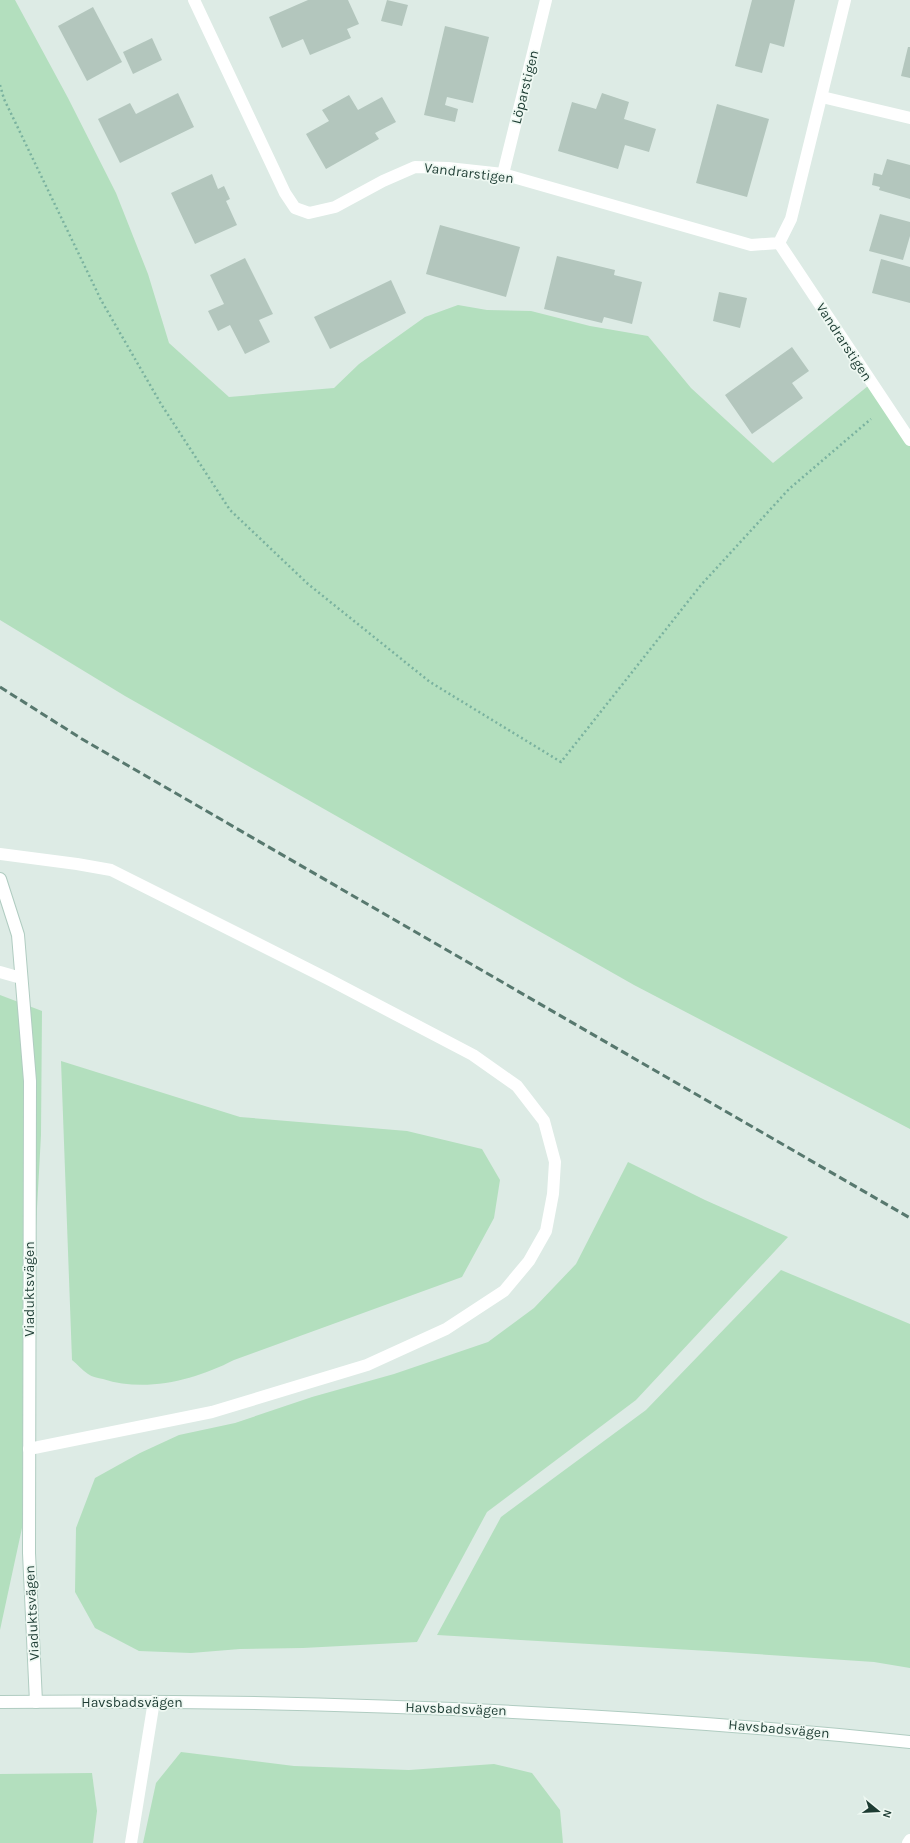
<svg xmlns="http://www.w3.org/2000/svg" width="910" height="1843" font-family="Karla,sans-serif">
  <style>
    .green { fill: #b3dfbe }
    .building { fill: #b3c6bd }
    .lines { fill: none; stroke-linecap: round; stroke-linejoin: round }
    .secondary-casing { stroke: #b0ccc1; stroke-width: 14 }
    .path { stroke: #7ab29f; stroke-width: 2.5; stroke-dasharray: 2 3; stroke-linecap: butt }
    .lane { stroke: #fff; stroke-width: 12 }
    .street { stroke: #fff; stroke-width: 12 }
    .secondary { stroke: #fff; stroke-width: 12 }
    .rail { stroke: #57786e; stroke-width: 3; stroke-dasharray: 8 4; stroke-linecap: butt }
    .labels { text-anchor: middle; dominant-baseline: central; stroke-width: 3.5; stroke-linejoin: round; paint-order: stroke }
    .street-label { font-size: 14px; fill: #1d3c33; stroke: #eef8f2 }
  </style>
  <rect width="100%" height="100%" fill="#ddebe5"/>
  <!-- green -->
  <g class="green">
    <polygon points="0,0 15,0 68,98 116,193 148,274 169,343 229,397 334,388 359,364 425,317 458,305 487,310 531,311 590,326 648,336 691,388 773,463 868,386 910,431 910,1129 634,985 125,696 0,620"/>
    <polygon points="0,995 42,1011 41,1135 31,1317 25,1514 0,1630"/>
    <path d="M61,1061L240,1117L407,1131L482,1149L500,1180L494,1218L462,1277L234,1360C195,1380 146,1393 103,1379C98,1378 92,1377 88,1374C82,1370 77,1364 72,1360Z"/>
    <polygon points="628,1162 705,1200 788,1237 636,1400 487,1512 417,1642 303,1648 240,1649 191,1653 139,1651 95,1628 75,1592 76,1528 95,1478 140,1453 179,1435 235,1423 312,1397 394,1374 488,1342 534,1308 576,1264"/>
    <polygon points="781,1270 910,1324 910,1668 874,1662 726,1652 437,1635 501,1517 646,1410"/>
    <polygon points="181,1752 294,1766 409,1770 494,1764 532,1773 560,1810 563,1843 143,1843 156,1783"/>
    <polygon points="92,1773 97,1811 93,1843 0,1843 0,1774"/>
  </g>
  <!-- building -->
  <g class="building">
    <polygon points="308,0 348,0 359,24 347,29 351,38 310,55 303,39 282,48 269,17"/>
    <polygon points="387,0 408,5 402,26 381,21"/>
    <polygon points="752,0 795,0 784,47 770,43 762,73 735,66"/>
    <polygon points="93,7 122,62 87,81 58,26"/>
    <polygon points="445,26 489,37 473,103 447,97 445,105 458,109 455,122 424,115"/>
    <polygon points="152,38 162,60 133,74 123,52"/>
    <polygon points="908,47 910,47 910,78 901,76"/>
    <polygon points="178,93 194,127 120,163 98,119 130,103 136,114"/>
    <polygon points="602,93 629,102 624,119 656,129 649,152 625,145 618,169 558,151 572,102 596,109"/>
    <polygon points="349,95 358,110 382,97 396,122 375,133 379,139 326,169 306,134 329,121 322,110"/>
    <polygon points="717,104 769,119 747,197 696,183"/>
    <polygon points="887,159 910,165 910,199 879,190 880,187 872,185 874,173 882,175"/>
    <polygon points="212,174 218,189 224,186 230,199 226,201 237,225 195,244 171,193"/>
    <polygon points="880,214 910,222 910,236 903,260 869,251"/>
    <polygon points="440,225 520,247 506,297 426,274"/>
    <polygon points="557,256 615,270 614,275 642,282 632,324 604,317 602,323 544,309"/>
    <polygon points="245,258 273,314 259,320 270,342 245,354 230,325 218,331 208,311 224,304 210,275"/>
    <polygon points="881,259 910,267 910,303 872,293"/>
    <polygon points="391,280 406,313 330,349 314,317"/>
    <polygon points="719,292 747,298 740,328 713,321"/>
    <polygon points="792,347 809,371 792,383 803,398 752,434 725,395"/>
  </g>
  <g class="lines">
    <defs>
      <g id="secondary">
        <polyline points="0,879 18,935 30,1081 29,1553 36,1702"/>
        <path d="M0,1702C304,1699 608,1711 910,1742"/>
      </g>
    </defs>
    <!-- secondary casing -->
    <use href="#secondary" class="secondary-casing"/>
    <!-- path -->
    <polyline class="path" points="0,85 4,99 101,300 161,404 230,510 308,584 430,682 561,762 701,585 789,489 871,419"/>
    <!-- lane -->
    <g class="lane">
      <polyline points="0,854 77,864 111,870 328,979 473,1055 517,1086 544,1121 555,1162 553,1194 546,1231 529,1261 504,1291 446,1329 367,1365 212,1412 29,1449"/>
      <polyline points="131,1843 154,1701"/>
    </g>
    <!-- street -->
    <g class="street">
      <polyline points="194,0 285,193 295,208 309,213 335,207 383,181 415,167 448,168 503,174 751,245 779,243 791,219 845,0"/>
      <polyline points="822,97 910,118"/>
      <polyline points="503,174 546,0"/>
      <polyline points="779,243 910,440"/>
      <polyline points="0,972 21,978"/>
      <polyline points="908,1843 910,1840"/>
    </g>
    <!-- secondary -->
    <use href="#secondary" class="secondary"/>
    <!-- rail -->
    <polyline class="rail" points="0,687 82,739 910,1218"/>
  </g>
  <g class="labels">
    <!-- street labels -->
    <g class="street-label">
      <text transform="translate(525 87) rotate(-76)">Löparstigen</text>
      <text transform="translate(469 173) rotate(7)">Vandrarstigen</text>
      <text transform="translate(844 342) rotate(57)">Vandrarstigen</text>
      <text transform="translate(29 1289) rotate(-90)">Viaduktsvägen</text>
      <text transform="translate(32 1613) rotate(-93)">Viaduktsvägen</text>
      <text x="132" y="1702">Havsbadsvägen</text>
      <text transform="translate(456 1709) rotate(2)">Havsbadsvägen</text>
      <text transform="translate(779 1729) rotate(5)">Havsbadsvägen</text>
    </g>
  </g>
  <!-- north arrow -->
  <g transform="translate(878 1811) rotate(108)" stroke="#eef8f2" stroke-width="3" paint-order="stroke">
  <path d="M0-3L7 15L0 10L-7 15Z" fill="#1d3c33"/>
  <text y="-6" font-size="11" font-weight="bold" text-anchor="middle" fill="#1d3c33">N</text>
  </g>
</svg>
